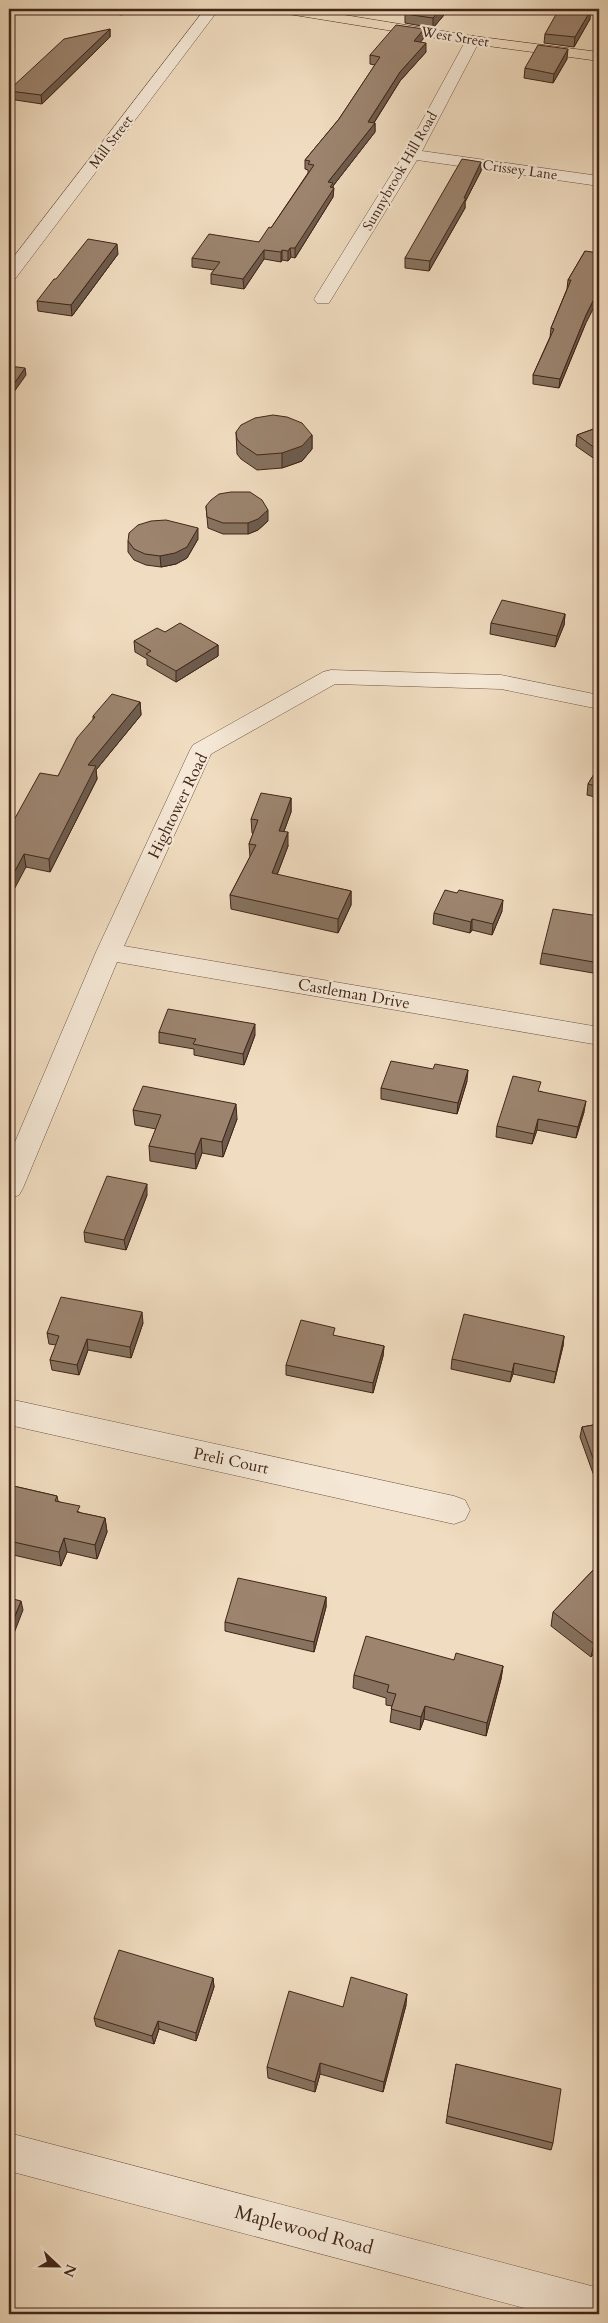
<svg xmlns="http://www.w3.org/2000/svg" width="608" height="2323" font-family="Cardo,serif">
  <style>
    .lines { fill: none; stroke-linecap: round; stroke-linejoin: round }
    .minor-casing { stroke: #6e5342; stroke-width: 1 }
    .major-casing { stroke: #422518; stroke-width: 1 }
    .minor { fill: #f5e8d6; fill-rule: evenodd }
    .major { fill: #f0dcc0; fill-rule: evenodd }
    .wall { fill: #86725f; stroke: #422518 }
    .shaded-wall { fill: #6d5c4e; stroke: #422518 }
    .building { fill: #9c846f; stroke: #422518 }
    .labels { text-anchor: middle; dominant-baseline: central; stroke-width: 4.5; stroke-linejoin: round; paint-order: stroke }
    .far-street-label { font-size: 14px; fill: #422518; stroke: #f5e8d6 }
    .street-label { font-size: 16px; fill: #422518; stroke: #f5e8d6 }
    .near-street-label { font-size: 19px; fill: #422518; stroke: #f5e8d6 }
  </style>
  <rect width="100%" height="100%" fill="#f0dcc0"/>
  <filter id="stains"><feTurbulence type="fractalNoise" baseFrequency=".004" numOctaves="4"/><feColorMatrix values="0 0 0 0 .2 0 0 0 0 .09 0 0 0 0 .02 0 0 0 .5 -.17"/></filter>
  <radialGradient id="worn" r=".72"><stop offset=".6" stop-color="#630" stop-opacity="0"/><stop offset="1" stop-color="#630" stop-opacity=".3"/></radialGradient>
  <g class="lines">
    <defs>
      <g id="minor">
        <polygon points="205,9 219,9 15,279 9,280 9,263"/>
        <polygon points="473,36 480,40 422,151 599,176 599,186 417,160 329,303 317,303 314,299 404,154 466,40"/>
        <polygon points="331,670 501,675 599,695 599,709 501,689 335,684 211,754 124,946 599,1027 599,1045 117,962 23,1188 19,1195 9,1199 9,1156 96,952 190,750 193,745 323,672"/>
        <polygon points="9,1399 454,1496 465,1500 470,1510 465,1520 454,1524 9,1425"/>
        <polygon points="9,2133 599,2288 599,2314 547,2314 9,2171"/>
      </g>
      <polygon id="major" points="275,9 308,9 473,36 599,52 599,61 473,44 282,13 277,12"/>
    </defs>
    <!-- minor casing -->
    <use href="#minor" class="minor-casing"/>
    <!-- major casing -->
    <use href="#major" class="major-casing"/>
    <!-- minor -->
    <use href="#minor" class="minor"/>
    <!-- major -->
    <use href="#major" class="major"/>
  </g>
  <!-- wall -->
  <g class="wall">
    <polygon points="90,9 128,9 122,15 90,10"/>
    <polygon points="409,9 449,9 433,28 405,23 405,14"/>
    <polygon points="590,19 574,47 544,43 545,34"/>
    <polygon points="110,29 110,37 42,104 9,99 9,90"/>
    <polygon points="424,38 420,42 426,52 400,81 374,123 375,123 375,132 333,186 333,197 295,258 291,257 288,261 282,260 281,262 264,259 244,289 211,284 211,274 214,270 192,267 192,258 259,242 271,228 308,173 308,170 305,169 305,160 339,119 375,65 370,64 370,55"/>
    <polygon points="567,59 553,83 524,78 525,68"/>
    <polygon points="481,162 481,171 465,202 465,208 429,271 405,268 405,258"/>
    <polygon points="585,251 585,325 559,388 533,384 533,375 550,337 551,328 567,289 568,280"/>
    <polygon points="118,254 72,316 38,311 37,301"/>
    <polygon points="599,427 599,462 576,446 577,435"/>
    <polygon points="236,432 312,435 312,449 302,461 282,468 257,470 241,459 237,454"/>
    <polygon points="206,506 268,521 258,530 248,534 223,534 208,528"/>
    <polygon points="198,539 187,558 176,564 161,567 146,565 134,560 128,552 128,541"/>
    <polygon points="565,614 564,625 555,647 490,634 491,623"/>
    <polygon points="165,632 218,645 218,656 176,682 147,665 147,659 135,652 134,641"/>
    <polygon points="140,702 141,715 96,770 97,779 50,872 26,867 9,829 58,776 93,720 93,716"/>
    <polygon points="599,766 599,798 587,795 588,784"/>
    <polygon points="291,798 291,812 284,831 288,846 277,875 351,891 351,905 338,933 231,909 230,895 250,857 249,844 253,834 252,833 251,819"/>
    <polygon points="457,893 502,911 492,935 472,930 470,933 433,924 434,913"/>
    <polygon points="599,916 599,974 540,964 542,953"/>
    <polygon points="159,1032 255,1035 244,1065 194,1055 194,1049 159,1043"/>
    <polygon points="467,1081 457,1114 381,1099 381,1088"/>
    <polygon points="540,1091 584,1112 576,1138 537,1130 532,1144 496,1137 497,1126"/>
    <polygon points="133,1110 237,1119 223,1157 202,1153 196,1169 150,1161 149,1146 156,1129 135,1125"/>
    <polygon points="147,1195 126,1250 85,1242 84,1232"/>
    <polygon points="143,1323 131,1358 88,1350 79,1375 52,1370 50,1360 56,1345 49,1344 47,1333"/>
    <polygon points="335,1336 384,1346 383,1356 373,1393 286,1375 286,1365"/>
    <polygon points="564,1336 563,1346 554,1383 513,1374 510,1382 451,1369 452,1359"/>
    <polygon points="599,1424 599,1490 580,1437 582,1427"/>
    <polygon points="9,1485 57,1496 58,1501 81,1513 105,1518 107,1532 97,1559 67,1552 61,1566 9,1554"/>
    <polygon points="599,1564 599,1652 597,1651 591,1657 551,1626 553,1612"/>
    <polygon points="326,1597 326,1607 314,1652 225,1631 225,1622"/>
    <polygon points="454,1660 503,1666 501,1679 486,1736 424,1719 420,1730 390,1722 392,1706 386,1705 386,1698 353,1688 354,1675"/>
    <polygon points="213,1978 214,1987 196,2041 159,2029 154,2044 96,2026 94,2018"/>
    <polygon points="406,2005 383,2092 320,2074 315,2092 268,2078 267,2067 343,2007"/>
    <polygon points="456,2064 553,2143 551,2150 446,2123"/>
  </g>
  <!-- shaded-wall -->
  <g class="shaded-wall">
    <polygon points="121,9 128,9 122,15"/>
    <polygon points="441,9 449,9 433,28 433,18"/>
    <polygon points="591,10 590,19 574,47 575,37"/>
    <polygon points="110,29 110,37 42,104 41,95"/>
    <polygon points="424,29 424,38 414,50 414,41"/>
    <polygon points="426,43 426,52 400,81 368,132 368,122 400,72"/>
    <polygon points="568,49 567,59 553,83 554,74"/>
    <polygon points="375,123 375,132 333,186 333,189 334,188 333,197 295,258 295,248 328,182"/>
    <polygon points="481,162 481,171 465,202 465,208 429,271 430,261 464,198"/>
    <polygon points="117,244 118,254 72,316 71,305"/>
    <polygon points="290,248 291,257 288,261 288,251"/>
    <polygon points="264,250 264,259 244,289 243,279"/>
    <polygon points="282,250 282,260 281,262 281,252"/>
    <polygon points="599,289 599,297 585,325 559,388 560,379 586,315"/>
    <polygon points="25,368 26,375 9,399 9,391"/>
    <polygon points="312,435 312,449 302,461 282,468 282,453"/>
    <polygon points="268,510 268,521 258,530 248,534 248,523"/>
    <polygon points="198,528 198,539 187,558 176,564 161,567 160,556"/>
    <polygon points="565,614 564,625 555,647 557,636"/>
    <polygon points="218,645 218,656 176,682 176,671"/>
    <polygon points="140,702 141,715 96,770 97,779 50,872 49,859 88,765"/>
    <polygon points="291,798 291,812 279,845 279,831"/>
    <polygon points="288,832 288,846 272,888 272,873"/>
    <polygon points="24,854 26,867 9,899 9,882"/>
    <polygon points="351,891 351,905 338,933 338,919"/>
    <polygon points="503,900 502,911 492,935 493,924"/>
    <polygon points="472,919 472,930 470,933 471,922"/>
    <polygon points="255,1024 255,1035 244,1065 243,1054"/>
    <polygon points="468,1070 467,1081 457,1114 458,1103"/>
    <polygon points="586,1101 584,1112 576,1138 578,1127"/>
    <polygon points="236,1104 237,1119 223,1157 222,1142"/>
    <polygon points="538,1119 537,1130 532,1144 534,1134"/>
    <polygon points="201,1138 202,1153 196,1169 195,1154"/>
    <polygon points="147,1184 147,1195 126,1250 124,1240"/>
    <polygon points="142,1312 143,1323 131,1358 130,1347"/>
    <polygon points="564,1336 563,1346 554,1383 556,1372"/>
    <polygon points="87,1339 88,1350 79,1375 77,1365"/>
    <polygon points="384,1346 383,1356 373,1393 373,1383"/>
    <polygon points="514,1363 513,1374 510,1382 512,1372"/>
    <polygon points="105,1518 107,1532 97,1559 95,1545"/>
    <polygon points="64,1538 67,1552 61,1566 59,1552"/>
    <polygon points="326,1597 326,1607 314,1652 314,1642"/>
    <polygon points="21,1601 23,1610 11,1641 9,1631"/>
    <polygon points="599,1638 597,1651 591,1657 594,1644"/>
    <polygon points="503,1666 501,1679 486,1736 487,1723"/>
    <polygon points="425,1706 424,1719 420,1730 421,1717"/>
    <polygon points="213,1978 214,1987 196,2041 196,2033"/>
    <polygon points="407,1994 406,2005 383,2092 384,2082"/>
    <polygon points="158,2021 159,2029 154,2044 152,2036"/>
    <polygon points="320,2063 320,2074 315,2092 315,2082"/>
  </g>
  <!-- building -->
  <g class="building">
    <polygon points="409,9 441,9 433,18 405,14"/>
    <polygon points="559,9 583,9 591,10 575,37 545,34"/>
    <polygon points="396,25 424,29 414,41 426,43 400,72 368,122 375,123 328,182 333,183 330,187 334,188 295,248 290,248 288,251 282,250 281,252 264,250 243,279 211,274 220,262 192,258 209,234 259,242 269,227 271,228 314,165 308,164 310,161 305,160 339,119 380,57 370,55"/>
    <polygon points="110,29 41,95 9,91 9,90 64,39"/>
    <polygon points="538,45 568,49 554,74 525,68"/>
    <polygon points="462,159 481,162 464,198 466,198 430,261 405,258"/>
    <polygon points="88,239 117,244 71,305 37,301 54,279 56,279"/>
    <polygon points="585,251 599,253 599,271 598,273 599,273 599,289 586,315 560,379 533,375 554,329 551,328 571,280 568,280"/>
    <polygon points="9,366 25,368 9,391"/>
    <polygon points="273,415 287,417 302,423 312,435 302,446 282,453 257,455 241,444 237,439 236,432 241,425 255,418"/>
    <polygon points="599,427 599,451 577,435"/>
    <polygon points="231,492 250,492 262,500 268,510 258,519 248,523 223,523 207,517 206,506 211,500 219,494"/>
    <polygon points="166,520 198,528 187,547 175,553 160,556 145,554 134,549 128,541 129,533 138,525 151,521"/>
    <polygon points="502,600 565,614 557,636 491,623"/>
    <polygon points="180,623 218,645 176,671 146,654 151,651 134,641 157,628 165,632"/>
    <polygon points="112,694 140,702 88,765 96,766 49,859 24,854 9,882 9,829 40,773 58,776 77,738 95,717 93,716"/>
    <polygon points="599,766 599,787 588,784"/>
    <polygon points="261,793 291,798 279,831 288,832 272,873 351,891 338,919 230,895 256,845 249,844 258,820 251,819"/>
    <polygon points="445,890 457,893 459,890 503,900 493,924 472,919 471,922 434,913"/>
    <polygon points="553,909 599,916 599,963 542,953"/>
    <polygon points="168,1009 255,1024 243,1054 193,1044 196,1039 159,1032"/>
    <polygon points="391,1061 433,1069 435,1064 468,1070 458,1103 381,1088"/>
    <polygon points="513,1076 541,1082 538,1091 586,1101 578,1127 538,1119 534,1134 497,1126"/>
    <polygon points="143,1086 236,1104 222,1142 201,1138 195,1154 149,1146 161,1115 133,1110"/>
    <polygon points="107,1176 147,1184 124,1240 84,1232"/>
    <polygon points="61,1297 142,1312 130,1347 87,1339 77,1365 50,1360 59,1336 47,1333"/>
    <polygon points="464,1314 564,1336 556,1372 514,1363 512,1372 452,1359"/>
    <polygon points="301,1320 335,1328 333,1335 384,1346 373,1383 286,1365"/>
    <polygon points="599,1424 599,1475 582,1427"/>
    <polygon points="9,1485 57,1496 55,1501 80,1506 77,1512 105,1518 95,1545 64,1538 59,1552 9,1541"/>
    <polygon points="599,1564 599,1638 594,1644 553,1612"/>
    <polygon points="238,1578 326,1597 314,1642 225,1622"/>
    <polygon points="9,1598 21,1601 9,1631"/>
    <polygon points="366,1636 454,1660 456,1653 503,1666 487,1723 425,1706 421,1717 391,1709 396,1694 387,1692 389,1685 354,1675"/>
    <polygon points="119,1950 213,1978 196,2033 158,2021 152,2036 94,2018"/>
    <polygon points="351,1977 407,1994 384,2082 320,2063 315,2082 267,2067 289,1991 343,2007"/>
    <polygon points="456,2064 561,2089 553,2143 447,2116"/>
  </g>
  <g class="labels">
    <!-- far-street labels -->
    <g class="far-street-label">
      <text transform="translate(455 37) rotate(9)">West Street</text>
      <text transform="translate(111 142) rotate(-53)">Mill Street</text>
      <text transform="translate(520 170) rotate(8)">Crissey Lane</text>
      <text transform="translate(400 171) rotate(-60)">Sunnybrook Hill Road</text>
    </g>
    <!-- street labels -->
    <g class="street-label">
      <text transform="translate(178 806) rotate(-64)">Hightower Road</text>
      <text transform="translate(354 994) rotate(10)">Castleman Drive</text>
      <text transform="translate(231 1461) rotate(12)">Preli Court</text>
    </g>
    <!-- near-street labels -->
    <g class="near-street-label">
      <text transform="translate(304 2230) rotate(15)">Maplewood Road</text>
    </g>
  </g>
  <!-- margin -->
  <rect width="608" height="2323" fill="none" stroke="#f0dcc0" stroke-width="30"/>
  <rect x="10" y="10" width="588" height="2303" fill="none" stroke="#422518" stroke-width="2.5"/>
  <rect x="15" y="15" width="578" height="2293" fill="none" stroke="#422518"/>
  <!-- north arrow -->
  <g transform="translate(58 2266) rotate(112)" stroke="#f5e8d6" stroke-width="4" paint-order="stroke">
  <path d="M0-4L9 19L0 12L-9 19Z" fill="#422518"/>
  <text y="-8" font-size="14" font-weight="bold" text-anchor="middle" fill="#422518">N</text>
  </g>
  <rect width="100%" height="100%" filter="url(#stains)"/>
  <rect width="100%" height="100%" fill="url(#worn)"/>
</svg>
